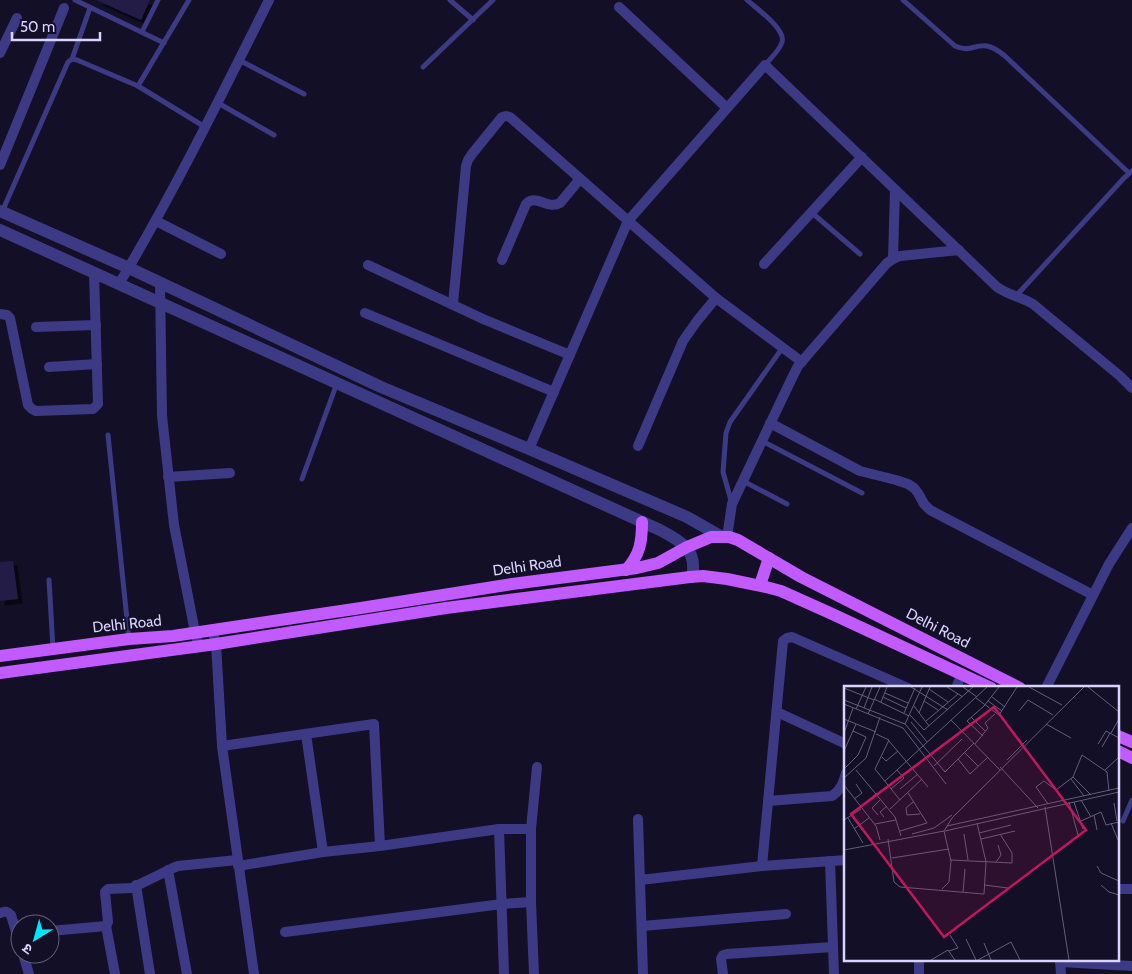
<svg xmlns="http://www.w3.org/2000/svg" width="1132" height="974" font-family="Cabin,'Noto Sans Devanagari',sans-serif">
  <style>
    .building { fill: #241b47; filter: url(#shadow) }
    .lines { fill: none; stroke-linecap: round; stroke-linejoin: round }
    .service { stroke: #3d3a85; stroke-width: 5 }
    .minor { stroke: #3d3a85; stroke-width: 10 }
    .tertiary { stroke: #3d3a85; stroke-width: 12 }
    .primary { stroke: #c25bff; stroke-width: 12 }
    .labels { text-anchor: middle; dominant-baseline: central; stroke-width: 4.5; stroke-linejoin: round; paint-order: stroke }
    .street-label { font-size: 15px; fill: #d9d4ff; stroke: #130f26 }
    .inset-road { fill: none; stroke: #625e7d; stroke-width: 1 }
    .view { fill: #c2185b; fill-opacity: 0.15; stroke: #c2185b; stroke-width: 2.5 }
    .inset-edge { fill: none; stroke: #d9d4ff; stroke-width: 2.5 }
  </style>
  <defs>
    <filter id="shadow"><feDropShadow dx="4.5" dy="4.5" stdDeviation="0" flood-color="#0009"/></filter>
  </defs>
  <rect width="100%" height="100%" fill="#130f26"/>
  <!-- building -->
  <g class="building">
    <polygon points="96,0 150,0 141,20"/>
    <polygon points="13,561 18,599 0,601 0,562"/>
  </g>
  <g class="lines">
    <!-- service -->
    <g class="service">
      <polyline points="75,0 164,43"/>
      <polyline points="450,0 473,20"/>
      <path d="M747,0C757,9 786,29 782,42C780,50 770,59 765,65"/>
      <path d="M903,0L955,46C970,53 974,44 987,46C994,47 1000,52 1005,56L1129,173"/>
      <polyline points="142,32 158,0"/>
      <polyline points="72,59 90,8"/>
      <polyline points="239,60 304,94"/>
      <polyline points="423,67 493,0"/>
      <polyline points="138,86 189,0"/>
      <polyline points="218,103 274,135"/>
      <polyline points="2,212 68,62 72,59 77,60 138,86 205,127"/>
      <polyline points="811,212 860,254"/>
      <polyline points="1016,296 1124,178 1132,171"/>
      <polyline points="108,435 129,639"/>
      <polyline points="762,441 862,493"/>
      <polyline points="302,479 337,383"/>
      <polyline points="743,481 787,504"/>
      <polyline points="732,504 723,472 726,433 730,422 783,347"/>
      <polyline points="49,580 53,649"/>
      <polyline points="1123,821 1132,800"/>
    </g>
    <!-- minor -->
    <g class="minor">
      <polyline points="619,7 727,108"/>
      <polyline points="0,53 17,18"/>
      <polyline points="0,165 64,8"/>
      <polyline points="156,221 221,254"/>
      <polyline points="893,259 895,190"/>
      <path d="M502,260L526,204C536,193 546,210 560,203L580,179"/>
      <polyline points="764,264 862,157"/>
      <polyline points="368,265 483,319 570,355"/>
      <polyline points="160,283 162,416 174,525 195,632 199,647"/>
      <path d="M119,284C174,192 221,96 269,0"/>
      <polyline points="453,304 466,166 468,160 472,154 502,117 506,116 510,117 716,298 802,362"/>
      <polyline points="365,313 554,392"/>
      <polyline points="0,314 7,315 10,318 28,405 32,409 36,411 93,409 98,404 94,273"/>
      <polyline points="36,327 96,325"/>
      <polyline points="49,367 97,364"/>
      <polyline points="770,423 860,471 896,480 908,484 914,488 918,493 924,504 930,510 1093,595"/>
      <polyline points="638,446 683,341 697,321 716,298"/>
      <path d="M529,449L628,221L765,65L997,287C1008,295 1021,297 1033,304L1120,376L1132,388"/>
      <polyline points="168,477 230,473"/>
      <polyline points="727,537 732,504 791,380 798,366 887,263 893,259 900,256 959,250"/>
      <polyline points="212,630 216,644 222,746 254,974"/>
      <polyline points="956,688 962,673"/>
      <polyline points="1046,688 1109,564 1132,528"/>
      <polyline points="777,712 846,744"/>
      <polyline points="306,734 323,852"/>
      <polyline points="222,746 374,724 380,846"/>
      <path d="M768,801L832,796C841,790 843,783 846,773"/>
      <polyline points="638,819 643,974"/>
      <polyline points="499,829 504,974"/>
      <polyline points="830,861 834,974"/>
      <polyline points="238,866 323,852 380,846 499,829 531,829"/>
      <polyline points="762,866 783,641 787,638 792,637 908,688"/>
      <polyline points="168,870 187,974"/>
      <polyline points="640,880 762,866 846,860"/>
      <polyline points="136,885 150,974"/>
      <polyline points="1118,889 1132,889"/>
      <path d="M0,913C5,911 7,911 11,915L20,945"/>
      <polyline points="106,926 115,974"/>
      <polyline points="642,926 786,914"/>
      <polyline points="50,931 106,926 108,922 105,892 108,889 132,888 173,868 178,866 237,860"/>
      <polyline points="285,932 502,904 531,902"/>
      <polyline points="23,954 29,974"/>
      <polyline points="919,960 919,974"/>
      <polyline points="1060,960 1061,974"/>
      <polyline points="1060,962 1132,966"/>
      <polyline points="534,974 531,902 531,829 537,767"/>
      <polyline points="723,974 721,959 723,955 727,954 833,947"/>
    </g>
    <!-- tertiary -->
    <g class="tertiary">
      <polyline points="0,211 129,268 381,387 529,449 687,517 722,537"/>
      <path d="M0,230L660,530C681,541 698,550 692,577"/>
    </g>
    <!-- primary -->
    <g class="primary">
      <path d="M626,570C640,555 642,542 642,522"/>
      <polyline points="760,585 769,558"/>
      <polyline points="0,656 129,639 173,636 361,608 512,584 637,568 658,563 687,547 711,537 729,537 738,540 801,577 1020,688"/>
      <polyline points="0,673 216,644 446,608 690,577 703,576 727,579 766,587 781,591 830,613 991,688"/>
      <polyline points="1118,736 1132,742"/>
      <polyline points="1118,751 1132,758"/>
    </g>
  </g>
  <g class="labels">
    <!-- street labels -->
    <g class="street-label">
      <text transform="translate(527 566) rotate(-8)">Delhi Road</text>
      <text transform="translate(127 624) rotate(-6)">Delhi Road</text>
      <text transform="translate(938 628) rotate(27)">Delhi Road</text>
    </g>
  </g>
  <!-- overview -->
  <g transform="translate(844 686)">
    <rect width="275" height="275" fill="#130f26"/>
    <path class="inset-road" d="M67,1L104,24M103,1L119,11M119,1L133,11M185,1L218,19M244,1L275,26M0,2L30,14M85,3L104,16M41,7L64,17M39,11L62,22M148,11L161,21M132,12L155,29L173,1M30,13L65,30M0,14L61,38L101,86M80,15L94,24M144,15L158,25M37,16L43,1M0,18L59,42L102,98M70,20L85,40M20,22L28,1M12,23L22,1M175,25L184,14L209,29M60,27L71,2M75,27L86,1M24,28L36,1M66,29L80,44L129,1M127,31L141,45M0,33L32,46M107,34L156,84M82,35L114,8M67,36L83,56M61,38L78,1M202,38L227,52M0,47L9,22M267,47L275,33M32,48L45,54L31,83L56,114M139,50L123,35L140,20L155,1M45,55L84,101M131,58L144,42L141,37L151,28M254,58L262,45L275,52M258,61L266,47M0,65L12,38M121,67L134,80M38,71L42,75L54,65M114,73L126,88L144,71M163,74L183,54M90,80L118,53M156,81L194,122M0,83L14,69L22,51L9,45M12,84L51,131L57,150M261,84L274,72M101,86L130,57M229,91L247,109M0,92L22,72L36,31M227,93L240,110M41,95L143,1M0,99L32,140L36,154M47,103L60,92L53,84M56,103L74,88M10,113L18,107L12,98M237,114L247,131M69,116L62,122L63,129L76,128M225,116L234,149M230,116L239,143M270,117L273,135M204,118L192,101L200,95L212,104L229,91L238,69L263,86L265,105M16,121L33,107M201,121L225,274M46,123L78,93M34,129L28,122L37,113M250,129L253,144M40,131L36,126L43,120M4,132L19,157M0,134L17,123M237,135L257,126L262,139L275,136M267,137L274,154M31,138L52,134M103,140L275,102M10,143L25,132M56,145L83,137L64,107M101,145L275,106M135,147L167,139M68,148L90,142L108,129M120,148L124,174M44,153L50,196L56,201L140,208L142,176L133,137M137,153L171,145M0,164L100,145L108,132L240,1M48,172L105,163M107,174L168,177V167L156,148M152,176L157,169L154,159M253,180L257,187L275,195M140,199L164,202M257,199L265,206L275,209M98,203L105,196L107,175L100,145M119,206L121,183M122,253L132,274M140,257L147,274M105,265L114,262L106,249M87,274L104,264L111,274M134,274L167,256L176,274"/>
    <path class="view" d="M150,21L242,144L100,251L7,128Z"/>
    <rect width="275" height="275" class="inset-edge"/>
  </g>
  <!-- north arrow -->
  <g transform="translate(35 939) rotate(217)"><circle r="24" fill="#130f26" stroke="#625e7d"/>
  <path d="M0-4L9 19L0 12L-9 19Z" fill="#00e5ff"/>
  <text y="-8" font-size="14" font-weight="bold" text-anchor="middle" fill="#d9d4ff">उ</text>
  </g>
  <!-- scale -->
  <path d="M12 32v8h88v-8" fill="none" stroke="#d9d4ff" stroke-width="2.5"/>
  <text x="20" y="32" font-size="15" fill="#d9d4ff" stroke="#130f26" stroke-width="4" paint-order="stroke">50 m</text>
</svg>
